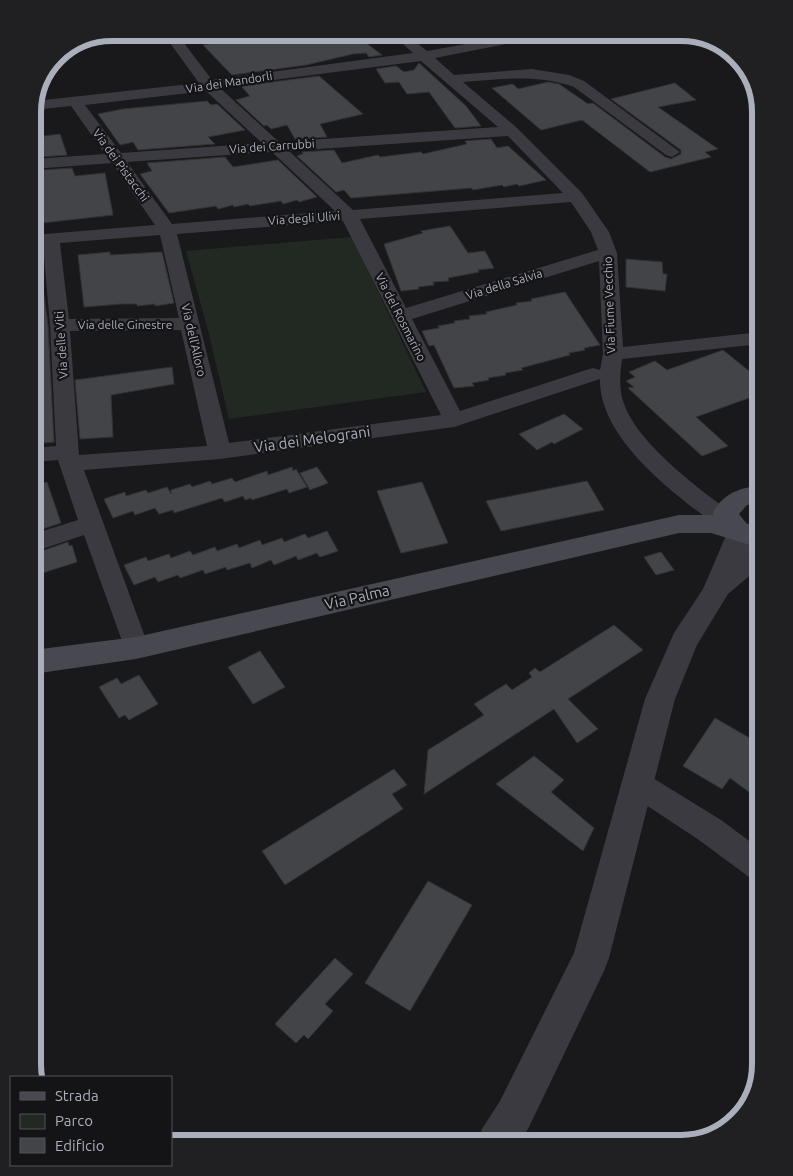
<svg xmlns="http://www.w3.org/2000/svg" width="793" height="1176" font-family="Ubuntu,sans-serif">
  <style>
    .green { fill: #212922 }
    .building { fill: #434448; stroke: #333337 }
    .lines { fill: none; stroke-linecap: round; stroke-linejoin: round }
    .minor { fill: #3a3a40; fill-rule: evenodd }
    .tertiary { fill: #3a3a40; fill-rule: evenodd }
    .secondary { fill: #484950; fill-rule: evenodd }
    .labels { text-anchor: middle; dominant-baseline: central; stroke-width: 4.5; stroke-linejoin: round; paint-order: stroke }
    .far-street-label { font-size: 12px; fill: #abafbb; stroke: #141416 }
    .street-label { font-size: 15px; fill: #abafbb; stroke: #141416 }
    .rim { fill: none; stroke: #abafbb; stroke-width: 6 }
  </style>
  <rect width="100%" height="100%" fill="#19191b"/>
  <!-- green -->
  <polygon class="green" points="352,237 426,392 229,419 209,334 186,251"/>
  <!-- building -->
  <g class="building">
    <polygon points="297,33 353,33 382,55 369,57 366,53 353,54 306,65 232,75 203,45 225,40"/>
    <polygon points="419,63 466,106 481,126 455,128 429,92 407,94 399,82 385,83 376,69 396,66 404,72 414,70"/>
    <polygon points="319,76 363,114 320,124 327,137 295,139 287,125 271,129 267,125 264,126 236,100 250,96 241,86"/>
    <polygon points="548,82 559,84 588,104 593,103 665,157 671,159 681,154 681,150 611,99 675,83 696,100 658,107 718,149 705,152 711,157 650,172 582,120 541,130 492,88 513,84 518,89"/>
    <polygon points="207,101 211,105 217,104 245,130 208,137 215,144 138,150 133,142 120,145 98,114 123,109"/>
    <polygon points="60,134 67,155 39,157 36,137"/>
    <polygon points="491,139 497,148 508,146 546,180 519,186 517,184 504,187 502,185 473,190 471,188 351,198 344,190 336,192 297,156 303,154 302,152 334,150 342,163 378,155 380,157 421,152 423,154 467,144 465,141"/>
    <polygon points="225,157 233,167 278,160 317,197 299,202 297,200 283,204 281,201 250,206 248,204 234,207 233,205 218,209 216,206 169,213 140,174 152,171 147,163"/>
    <polygon points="72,168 75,176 105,173 113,215 33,224 33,179 43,178 42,170"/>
    <polygon points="450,226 468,253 485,251 494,268 478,270 479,272 448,278 449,281 433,282 434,285 418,287 419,289 401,291 384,244 423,233 421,231"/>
    <polygon points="110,252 110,255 162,252 174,303 155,306 155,304 137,306 137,304 121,304 84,307 78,255"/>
    <polygon points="626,259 662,262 663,274 667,274 665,291 626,287"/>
    <polygon points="43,288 48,325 54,442 33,444 33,289"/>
    <polygon points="565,292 600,345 584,348 585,350 569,353 570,355 521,368 523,370 505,373 506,375 488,378 489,380 472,383 474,386 454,388 434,345 429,346 422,331 439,328 438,326 455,323 454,321 470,319 469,316 487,314 486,312 517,305 516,303 532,301 531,299"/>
    <polygon points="723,350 749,371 760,367 760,394 696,417 728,446 702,456 628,388 634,387 626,381 635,377 629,372 655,361 667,370"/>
    <polygon points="172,367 174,384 111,395 113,437 80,439 75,380"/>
    <polygon points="564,414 583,429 554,444 552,442 537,450 519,434"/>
    <polygon points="292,467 293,471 296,469 307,487 289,493 287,489 252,500 251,498 245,500 243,496 225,502 222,498 174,513 173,510 159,514 155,508 135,515 133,511 113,518 104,499 125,492 126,496 146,490 148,493 167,487 171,494 171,490 190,484 192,487 210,481 212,484 232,478 235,482 267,471 268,475"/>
    <polygon points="317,467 328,483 310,490 300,473"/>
    <polygon points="587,481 604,510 501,531 486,501"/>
    <polygon points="47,482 61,523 33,532 33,486"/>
    <polygon points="422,482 448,543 401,553 377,491"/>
    <polygon points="327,531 338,551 320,557 317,553 298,560 296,556 274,565 271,560 252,568 250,563 227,570 226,567 205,574 203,570 180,578 178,575 158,582 155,577 134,585 124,565 146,557 148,561 169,554 171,558 190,551 193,555 215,547 217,551 237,544 239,548 260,540 262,545 282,538 284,542 305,534 308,538"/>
    <polygon points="68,542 69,546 72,545 77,562 33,576 33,554"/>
    <polygon points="661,552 674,570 656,575 644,557"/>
    <polygon points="614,625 643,650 568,699 598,729 577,743 554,709 424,794 428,750 484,715 474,704 506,684 512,690 532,677 529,673 535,668 540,672"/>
    <polygon points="260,651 285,687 253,704 228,667"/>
    <polygon points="139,675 158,704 129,720 125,715 119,718 99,687 117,678 121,684"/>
    <polygon points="715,718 760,744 760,800 730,778 722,789 683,766"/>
    <polygon points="534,756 564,780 551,792 594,828 583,851 496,784"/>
    <polygon points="394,769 407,785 392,794 403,809 285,885 262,851"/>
    <polygon points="428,881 472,905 410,1011 365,983"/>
    <polygon points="335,958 353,974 325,1004 333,1011 308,1039 304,1035 296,1043 275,1024"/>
  </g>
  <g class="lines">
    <!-- minor -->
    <g class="minor">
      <path d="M167,33H211L210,36L181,39L212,80L413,53L391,33H405L427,51L527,33H547L546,36L435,58L454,75L532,69L569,75L584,81L680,152L672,157L666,155L574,87C538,74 501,79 463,82L517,128L582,193L609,232L617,253L623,347L760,332V344L622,359C620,373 619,388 623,401C636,444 704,493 739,518L743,524L739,530L731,532L723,530C678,497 599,440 600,379L454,427L220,459L84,470L149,648L145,655L136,658L127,655L84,535L33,552V534L78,520L58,460L33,462V448L56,446L50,325L43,245H33V235L155,225L112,163L33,169V159L105,154L71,106L33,110L35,101L199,83L165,36ZM421,61L498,127L279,142L219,87ZM206,91L262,143L121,153L85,105ZM508,136L563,193L353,210L289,151ZM272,152L335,211L172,224L127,162ZM571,202L591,232L598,250L406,308L360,219ZM343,221L441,415L229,443L177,234ZM160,235L179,318L69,319L60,243ZM599,261L603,354L600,370L593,368L586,370L460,411L412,319ZM181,330L207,446L79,455L70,331Z"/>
      <polygon points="638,771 648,775 721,820 760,849 760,881 749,877 699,840 628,793 623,784 628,775"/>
    </g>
    <!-- tertiary -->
    <polygon class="tertiary" points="740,522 749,524 753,531 749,547 760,542 760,567 728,594 697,645 675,699 609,958 604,971 528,1129 519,1143 476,1143 482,1129 500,1101 574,953 645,699 674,633 703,589 731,524"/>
    <!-- secondary -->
    <path class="secondary" d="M760,485V503L747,505L739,514L747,524L760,529V548L711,533H679L136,659L33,674V650L136,637L679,515H714L713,512C725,492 739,489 760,485Z"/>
  </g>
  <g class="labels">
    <!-- far-street labels -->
    <g class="far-street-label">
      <text transform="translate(229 82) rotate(-9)">Via dei Mandorli</text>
      <text transform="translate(272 146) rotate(-4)">Via dei Carrubbi</text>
      <text transform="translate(121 165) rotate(54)">Via dei Pistacchi</text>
      <text transform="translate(304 218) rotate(-4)">Via degli Ulivi</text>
      <text transform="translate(504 284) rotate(-17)">Via della Salvia</text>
      <text transform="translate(609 305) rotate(-92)">Via Fiume Vecchio</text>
      <text transform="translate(401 317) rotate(63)">Via del Rosmarino</text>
      <text x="125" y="324">Via delle Ginestre</text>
      <text transform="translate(194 340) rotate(77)">Via dell'Alloro</text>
      <text transform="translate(61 345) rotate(-94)">Via delle Viti</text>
    </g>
    <!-- street labels -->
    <g class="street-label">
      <text transform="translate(312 439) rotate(-8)">Via dei Melograni</text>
      <text transform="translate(357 597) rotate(-13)">Via Palma</text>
    </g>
  </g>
  <!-- crop -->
  <path d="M0 0H793V1176H0ZM112 41H681A71 71 0 0 1 752 112V1064A71 71 0 0 1 681 1135H112A71 71 0 0 1 41 1064V112A71 71 0 0 1 112 41Z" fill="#202023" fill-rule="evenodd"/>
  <path class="rim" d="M112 41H681A71 71 0 0 1 752 112V1064A71 71 0 0 1 681 1135H112A71 71 0 0 1 41 1064V112A71 71 0 0 1 112 41Z"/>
  <!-- legend -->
  <rect x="10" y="1076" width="162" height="90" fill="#141416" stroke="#505258"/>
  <rect x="20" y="1092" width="25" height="8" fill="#484950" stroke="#505258"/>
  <text x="55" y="1101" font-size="15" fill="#abafbb">Strada</text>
  <rect x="20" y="1114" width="25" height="15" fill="#212922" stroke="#505258"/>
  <text x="55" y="1126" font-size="15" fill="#abafbb">Parco</text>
  <rect x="20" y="1138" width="25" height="15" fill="#434448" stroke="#505258"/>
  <text x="55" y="1151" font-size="15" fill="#abafbb">Edificio</text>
</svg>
